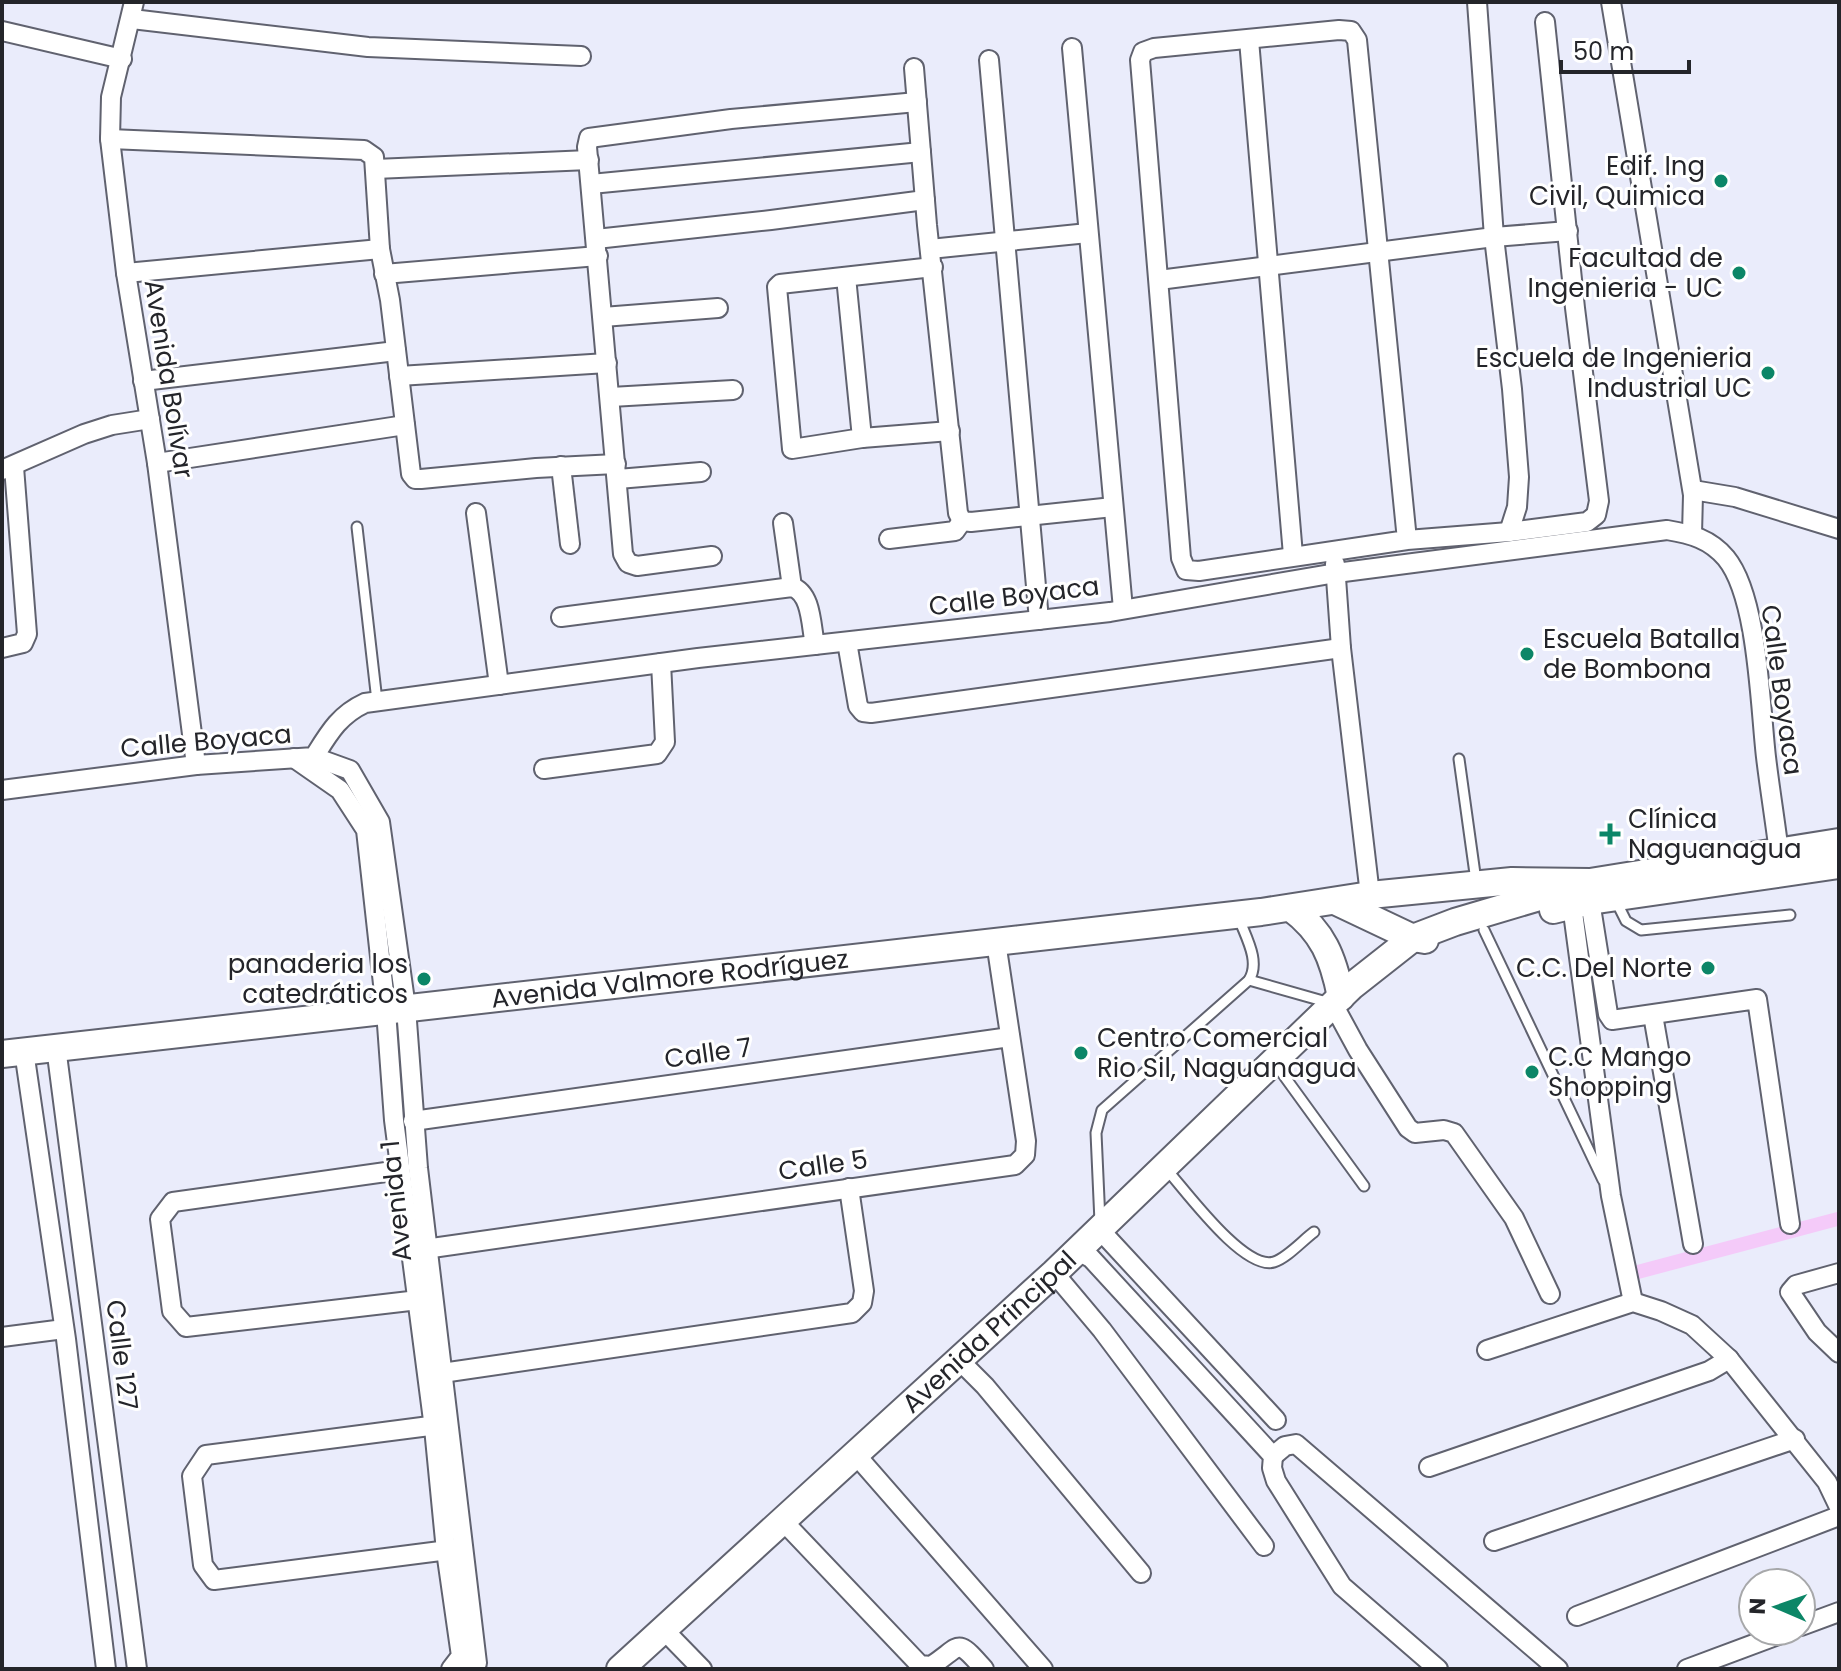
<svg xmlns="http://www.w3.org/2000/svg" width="1841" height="1671" font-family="Poppins,sans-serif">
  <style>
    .green { fill: #f4caf9 }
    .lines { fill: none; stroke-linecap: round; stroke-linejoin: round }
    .lane-casing { stroke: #60626f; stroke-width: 13 }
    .street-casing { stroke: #60626f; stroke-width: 22 }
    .secondary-casing { stroke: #60626f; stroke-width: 30 }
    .lane { stroke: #fff; stroke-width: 9 }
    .street { stroke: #fff; stroke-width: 18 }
    .secondary { stroke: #fff; stroke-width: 26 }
    .poi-dot { fill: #0c8667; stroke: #fff; stroke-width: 3 }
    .labels { text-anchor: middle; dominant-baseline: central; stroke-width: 6; stroke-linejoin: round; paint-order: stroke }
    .poi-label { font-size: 26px; fill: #24252a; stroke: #fff; text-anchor: end }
    .street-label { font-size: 26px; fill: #24252a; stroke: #fff }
  </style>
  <rect width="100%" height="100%" fill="#eaecfb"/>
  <!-- green -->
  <polygon class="green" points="1837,1212 1838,1226 1635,1280 1633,1266"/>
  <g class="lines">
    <defs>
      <g id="lane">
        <polyline points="357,527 377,701"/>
        <polyline points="1459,759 1476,881"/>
        <polyline points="1616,901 1626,921 1641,930 1790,915"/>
        <polyline points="1484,930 1603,1180"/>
        <polyline points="1249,980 1330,1003"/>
        <polyline points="1274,1062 1364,1186"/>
        <path d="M1167,1170C1186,1191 1244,1271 1274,1262C1287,1258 1303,1240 1314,1232"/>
        <path d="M1100,1222L1096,1133L1102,1110L1249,980C1261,961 1245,936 1238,916"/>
      </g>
      <g id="street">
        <polyline points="134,2 111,97 110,139 126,273 157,463 196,765"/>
        <polyline points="1477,2 1494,237 1512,389 1519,477 1517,507 1509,532"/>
        <polyline points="1611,2 1693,495"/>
        <polyline points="132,19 368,47 581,56"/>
        <polyline points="2,31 122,59"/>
        <polyline points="1249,40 1293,555"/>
        <polyline points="1072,48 1123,609"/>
        <polyline points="989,60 1039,620"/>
        <polyline points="914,68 927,225 958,513 962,521 971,522 1113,507"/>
        <polyline points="110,139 364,150 374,157 380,249 390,300 411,474 415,479 421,479 536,468 616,464"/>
        <polyline points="375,169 589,160"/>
        <polyline points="591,184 921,152"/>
        <polyline points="596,239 771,220 925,200"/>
        <polyline points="930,249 1088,233"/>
        <polyline points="126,273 380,249"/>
        <polyline points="384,274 598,256"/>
        <polyline points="846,277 862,438 792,449 777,287 780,284 933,267"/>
        <polyline points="1159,280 1494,237 1568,231"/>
        <polyline points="603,317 718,308"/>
        <polyline points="399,376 607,363"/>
        <polyline points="143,381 396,351"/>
        <polyline points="611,397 733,390"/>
        <polyline points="862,438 950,431"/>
        <polyline points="157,463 405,425"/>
        <polyline points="561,466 570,544"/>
        <polyline points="2,470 84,434 112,425 150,419"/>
        <polyline points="618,479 701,472"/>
        <polyline points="476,513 499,685"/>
        <polyline points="783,523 792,587"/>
        <polyline points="1692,534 1693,495 1699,491 1735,497 1839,529"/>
        <polyline points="889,539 955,531 962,521"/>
        <polyline points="1407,540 1357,40 1351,31 1339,30 1154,48 1143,52 1140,60 1181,558 1186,570 1199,571 1407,540 1509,532 1587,522 1596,515 1599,501 1575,308 1545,22"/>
        <polyline points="712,556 637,566 628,563 623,554 587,147 589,138 731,119 917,102"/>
        <polyline points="1335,564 1341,648 1370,895"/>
        <path d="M561,617L792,587C812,593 811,627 815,645"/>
        <polyline points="847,642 858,706 863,712 871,713 1341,648"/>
        <polyline points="2,648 23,643 27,634 14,467"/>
        <polyline points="314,757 350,770 380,822 406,1008 418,1168 477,1663 472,1669"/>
        <polyline points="294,758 340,790 366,830 386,1011 394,1120 434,1428 446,1551 461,1656 451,1669"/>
        <polyline points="544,769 657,754 665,742 661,663"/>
        <path d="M2,790L196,765L314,757C329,733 339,715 365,703L698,658L1110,612L1336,573L1667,530C1691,534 1710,539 1726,558C1758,597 1760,705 1766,757C1770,791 1776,826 1780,861"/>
        <polyline points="1590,901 1608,1014 1612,1020 1757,999 1790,1224"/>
        <polyline points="1572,905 1611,1196 1633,1302"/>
        <polyline points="1333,1004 1358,1050 1408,1128 1415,1133 1444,1130 1454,1133 1514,1218 1550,1294"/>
        <polyline points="1653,1015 1693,1244"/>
        <polyline points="56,1047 137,1669"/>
        <polyline points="24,1051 66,1339 106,1669"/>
        <polyline points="413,1121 1010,1037"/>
        <polyline points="400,1170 173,1202 160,1219 172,1311 186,1327 427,1299"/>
        <polyline points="1100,1230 1276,1420"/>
        <polyline points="418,1250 1015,1165 1025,1155 1026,1141 996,942"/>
        <polyline points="1078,1251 1091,1258 1273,1456 1272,1468 1276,1481 1342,1586 1438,1669"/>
        <polyline points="1054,1273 1102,1330 1264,1546"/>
        <polyline points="1839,1273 1796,1285 1790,1292 1817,1332 1839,1353"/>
        <polyline points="2,1337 64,1329"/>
        <polyline points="1487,1350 1633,1302 1661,1311 1692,1325 1729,1359 1827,1482 1839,1507"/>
        <polyline points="960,1361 985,1386 1141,1573"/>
        <polyline points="442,1373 852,1313 862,1303 864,1291 849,1188"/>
        <polyline points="445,1424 206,1455 192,1476 203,1565 214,1580 456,1549"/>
        <polyline points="856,1455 1043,1669"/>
        <polyline points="1273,1456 1285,1446 1296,1444 1558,1669"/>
        <polyline points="1429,1467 1709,1371 1729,1359"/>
        <path d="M783,1521L920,1665L931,1666C962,1646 955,1636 984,1669"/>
        <polyline points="1494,1541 1795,1439"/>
        <polyline points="1577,1616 1839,1516"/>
        <polyline points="1801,1626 1839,1612"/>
        <polyline points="663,1629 702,1669"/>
        <polyline points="1687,1669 1789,1631"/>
      </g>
      <g id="secondary">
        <polyline points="1337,902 1413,938 1425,940"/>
        <path d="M1291,908C1323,932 1333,957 1341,997"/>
        <polyline points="1553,910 1590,901 1839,865"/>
        <path id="s1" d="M2,1054L1261,912L1370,895L1512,881L1590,882"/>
        <path id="s2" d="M620,1669L1054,1273L1352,986L1413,938L1455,922L1590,882L1839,842"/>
      </g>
    </defs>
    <!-- lane casing -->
    <use href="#lane" class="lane-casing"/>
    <!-- street casing -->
    <use href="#street" class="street-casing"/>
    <!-- secondary casing -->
    <use href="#secondary" class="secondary-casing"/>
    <!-- lane -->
    <use href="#lane" class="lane"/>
    <!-- street -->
    <use href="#street" class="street"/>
    <!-- secondary -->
    <use href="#secondary" class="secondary"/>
  </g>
  <!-- markers -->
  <g class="poi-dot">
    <circle cx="1721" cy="181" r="8"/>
    <circle cx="1739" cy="273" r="8"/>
    <circle cx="1768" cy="373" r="8"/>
    <circle cx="1527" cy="654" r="8"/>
    <path d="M1606 822h8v8h8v8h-8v8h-8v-8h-8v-8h8z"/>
    <circle cx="1708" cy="968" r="8"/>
    <circle cx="424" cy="979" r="8"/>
    <circle cx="1081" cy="1053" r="8"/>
    <circle cx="1532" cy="1072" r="8"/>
  </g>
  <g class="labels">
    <!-- poi labels -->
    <g class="poi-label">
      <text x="1705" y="166">Edif. Ing<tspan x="1705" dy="30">Civil, Quimica</tspan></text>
      <text x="1723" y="258">Facultad de<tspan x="1723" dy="30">Ingenieria - UC</tspan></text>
      <text x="1752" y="358">Escuela de Ingenieria<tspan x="1752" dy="30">Industrial UC</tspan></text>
      <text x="1543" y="639" text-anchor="start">Escuela Batalla<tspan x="1543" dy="30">de Bombona</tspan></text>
      <text x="1628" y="819" text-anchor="start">Clínica<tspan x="1628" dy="30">Naguanagua</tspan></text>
      <text x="408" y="964">panaderia los<tspan x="408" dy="30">catedráticos</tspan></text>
      <text x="1692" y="968">C.C. Del Norte</text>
      <text x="1097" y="1038" text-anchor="start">Centro Comercial<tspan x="1097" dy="30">Rio Sil, Naguanagua</tspan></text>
      <text x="1548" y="1057" text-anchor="start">C.C Mango<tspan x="1548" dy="30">Shopping</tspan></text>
    </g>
    <!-- street labels -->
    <g class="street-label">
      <text transform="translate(169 379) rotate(81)">Avenida Bolívar</text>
      <text transform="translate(1014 596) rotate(-7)">Calle Boyaca</text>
      <text transform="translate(1782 690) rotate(82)">Calle Boyaca</text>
      <text transform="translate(206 741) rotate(-5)">Calle Boyaca</text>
      <text stroke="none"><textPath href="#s1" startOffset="672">Avenida Valmore Rodríguez</textPath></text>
      <text transform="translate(708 1053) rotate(-8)">Calle 7</text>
      <text transform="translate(823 1165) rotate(-8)">Calle 5</text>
      <text transform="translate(396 1201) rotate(-96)">Avenida 1</text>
      <text stroke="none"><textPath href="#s2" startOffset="500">Avenida Principal</textPath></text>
      <text transform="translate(122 1355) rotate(83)">Calle 127</text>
    </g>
  </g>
  <!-- border -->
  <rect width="1841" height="1671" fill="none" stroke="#24252a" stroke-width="8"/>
  <!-- north arrow -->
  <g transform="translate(1777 1607) rotate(272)"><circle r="38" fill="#ffffff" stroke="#a7a8aa" stroke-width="2"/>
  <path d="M0-6L14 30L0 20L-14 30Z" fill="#0c8667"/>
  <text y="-12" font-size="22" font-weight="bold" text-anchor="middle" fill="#24252a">N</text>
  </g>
  <!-- scale -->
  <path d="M1561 60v12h128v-12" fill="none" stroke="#24252a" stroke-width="4"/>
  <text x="1573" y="60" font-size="24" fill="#24252a" stroke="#ffffff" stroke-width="6" paint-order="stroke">50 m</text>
</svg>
